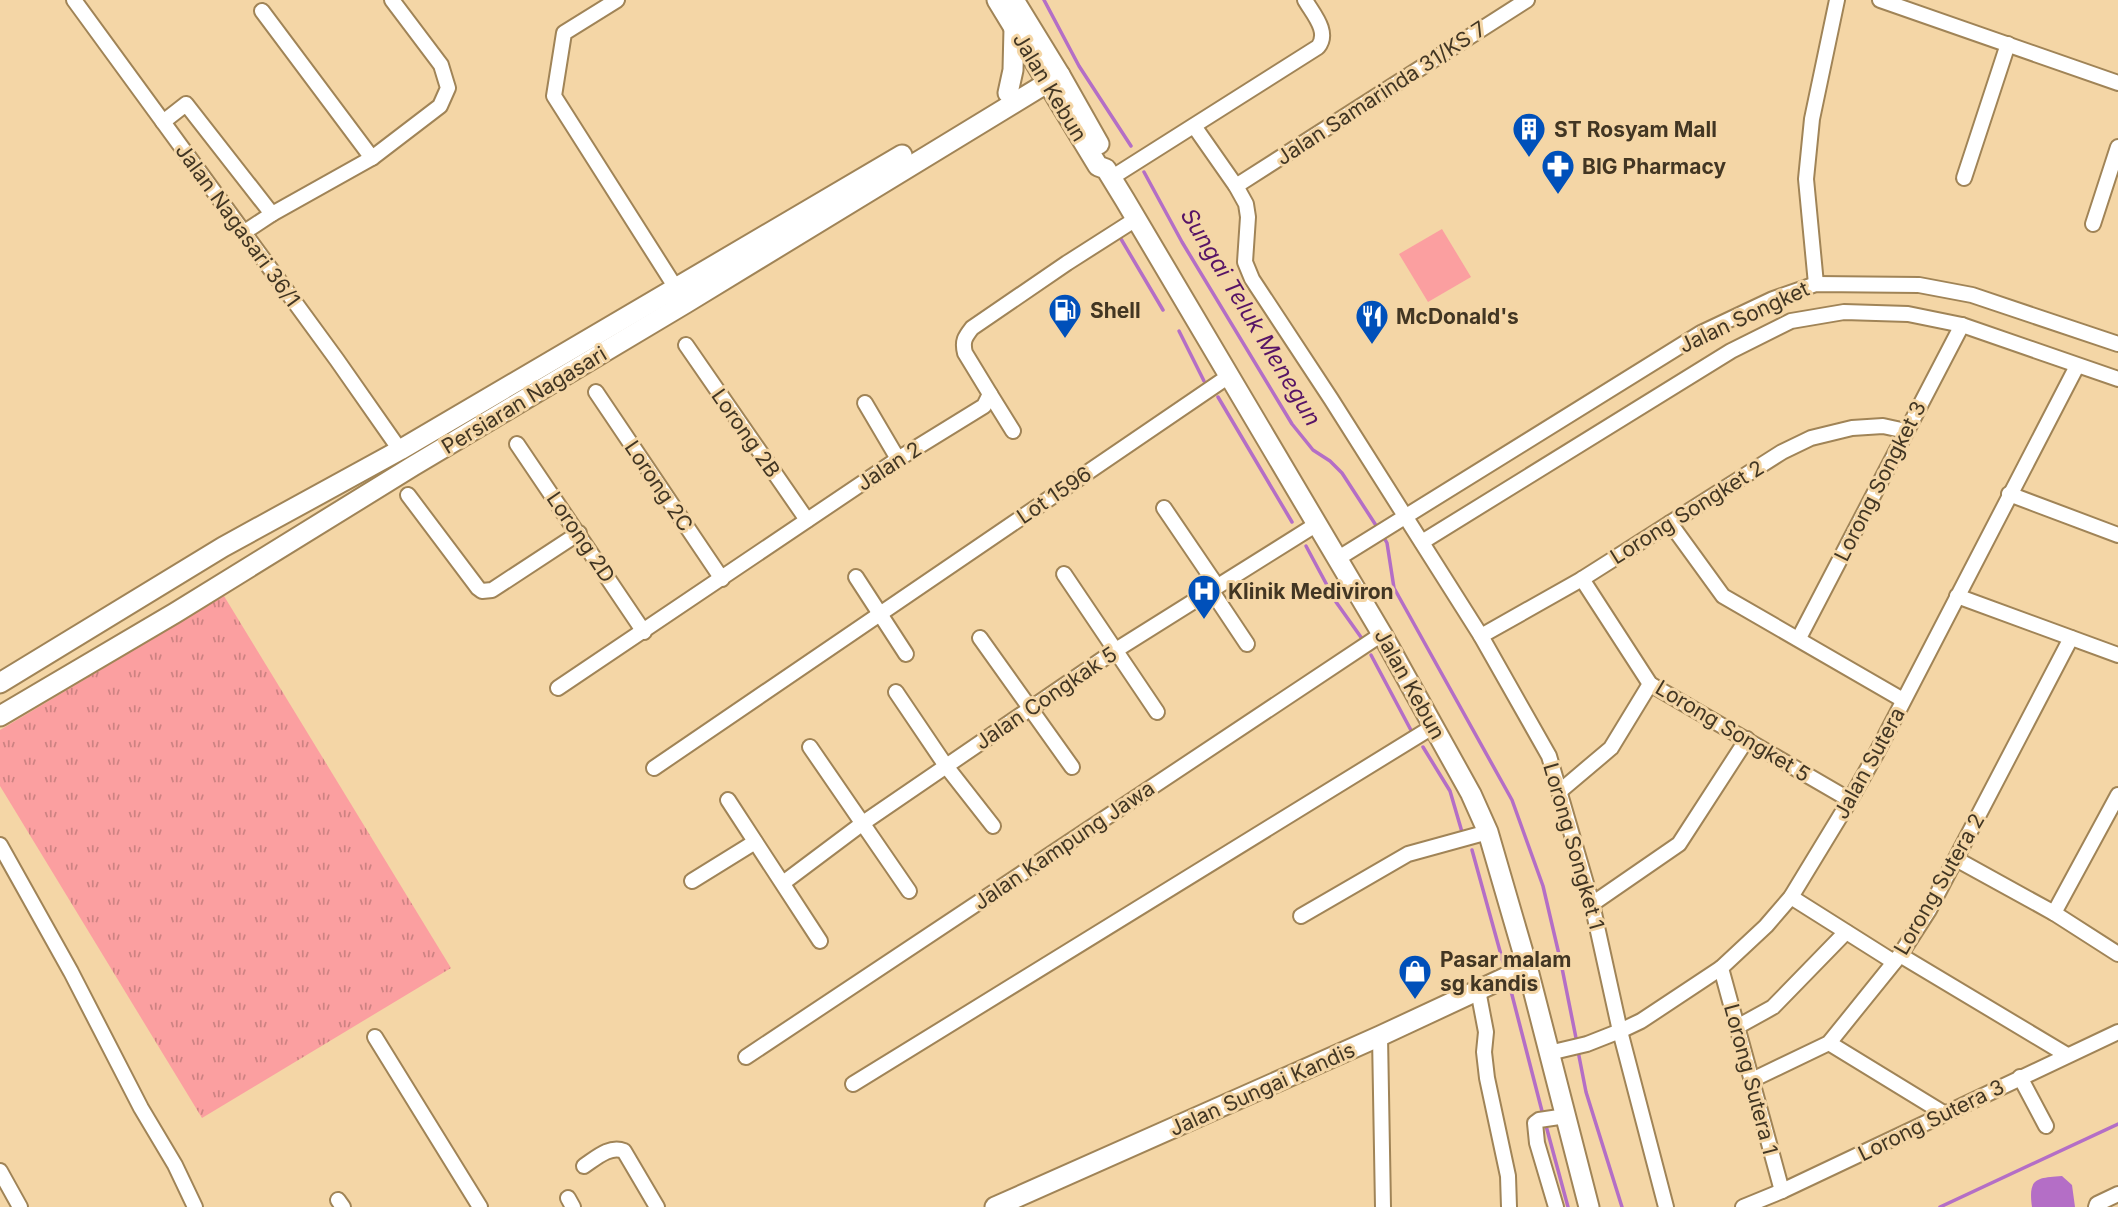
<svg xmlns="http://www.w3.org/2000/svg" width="2118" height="1207" font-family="Inter,sans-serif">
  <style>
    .grass { fill: url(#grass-tufts) }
    .pitch { fill: #fb9fa0 }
    .water { fill: #b46ec6 }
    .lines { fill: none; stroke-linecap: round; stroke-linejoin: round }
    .stream { stroke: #b46ec6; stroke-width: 3.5 }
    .street-casing { stroke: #a08457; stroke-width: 18 }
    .secondary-casing { stroke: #a08457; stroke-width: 23 }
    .street { stroke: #fff; stroke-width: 14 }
    .secondary { stroke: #fff; stroke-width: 19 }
    .labels { text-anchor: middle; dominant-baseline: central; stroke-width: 6; stroke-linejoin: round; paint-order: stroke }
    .street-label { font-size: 21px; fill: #423623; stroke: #f4d6a6 }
    .poi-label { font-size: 21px; font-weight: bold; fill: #423623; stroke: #f4d6a6; text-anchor: start }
    .water-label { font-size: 23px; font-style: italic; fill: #571466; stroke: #f4d6a6 }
  </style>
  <defs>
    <pattern id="grass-tufts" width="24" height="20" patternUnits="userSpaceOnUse" patternTransform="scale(1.75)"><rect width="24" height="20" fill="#fb9fa0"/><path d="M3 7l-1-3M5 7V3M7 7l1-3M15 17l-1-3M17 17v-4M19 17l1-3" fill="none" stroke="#cd8282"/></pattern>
  </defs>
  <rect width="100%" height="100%" fill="#f4d6a6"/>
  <!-- grass -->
  <polygon class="grass" points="224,596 451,968 202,1118 0,786 0,730"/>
  <!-- pitch -->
  <polygon class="pitch" points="1442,229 1471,277 1428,302 1399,254"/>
  <!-- water -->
  <path class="water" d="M2062,1176L2072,1185L2075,1207H2032C2028,1178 2036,1178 2062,1176Z"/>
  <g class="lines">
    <!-- stream -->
    <g class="stream">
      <polyline points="1044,0 1079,66 1131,146"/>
      <polyline points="1144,172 1182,242 1292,424 1313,450 1330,461 1342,473 1379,530"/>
      <polyline points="1121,239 1163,310"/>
      <polyline points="1179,331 1204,381"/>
      <polyline points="1218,397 1292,522"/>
      <polyline points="1383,536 1387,543 1394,588 1512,800 1543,886 1561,963 1577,1043"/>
      <polyline points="1306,546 1336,602 1363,640"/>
      <polyline points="1371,655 1413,734"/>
      <polyline points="1423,747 1450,791 1462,832"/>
      <polyline points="1472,850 1503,962"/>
      <polyline points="1511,991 1543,1115"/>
      <polyline points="1578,1051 1586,1092 1622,1207"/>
      <polyline points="1545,1122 1568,1207"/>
      <polyline points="1940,1207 2118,1124"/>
    </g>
    <defs>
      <g id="street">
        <polyline points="74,0 337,360 400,450"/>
        <polyline points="617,0 564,33 554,96 681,296"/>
        <polyline points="1880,0 2118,83"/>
        <polyline points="262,11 372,158"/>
        <polyline points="163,122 186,104 272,214"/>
        <polyline points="1194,126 1236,186 1246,204 1248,217 1245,262 1252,279 1331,399 1481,636 1549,756 1592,904 1620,1031 1666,1207"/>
        <path d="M1111,178L1318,47C1330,32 1313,14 1305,0"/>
        <polyline points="1964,178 2008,44"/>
        <polyline points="1236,186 1527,0"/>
        <polyline points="2093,224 2118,147"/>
        <polyline points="243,233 272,214 372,158 440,106 448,88 441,65 392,0"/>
        <polyline points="1816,284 1806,179 1812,119 1837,0"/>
        <polyline points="686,345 807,520"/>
        <polyline points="596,392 722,579"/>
        <polyline points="990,394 1013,431"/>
        <polyline points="865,403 898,459"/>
        <polyline points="517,444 644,632"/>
        <polyline points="2009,494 2118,535"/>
        <polyline points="408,495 478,588 482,591 492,590 579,533"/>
        <polyline points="1164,508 1217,586"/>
        <polyline points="1670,523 1723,596 1903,700"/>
        <polyline points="1422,542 1731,351 1791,321 1844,312 1908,314 1962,325 2118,379"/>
        <polyline points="1337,559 1701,333 1773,299 1816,284 1919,285 1972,295 2118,344"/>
        <polyline points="1064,574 1157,712"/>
        <polyline points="856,577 906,654"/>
        <polyline points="1582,579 1650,684 1850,800"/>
        <polyline points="1211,590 1247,644"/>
        <polyline points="1957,596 2118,655"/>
        <polyline points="1481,636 1582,579 1782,452 1811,438 1852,428 1883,426 1906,431"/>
        <polyline points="980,638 1072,767"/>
        <polyline points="1799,638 1962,325"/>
        <path d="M558,688L898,459L984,406L990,394L965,353C962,341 965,337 972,328L1067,263L1136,219"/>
        <polyline points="896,692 946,766 993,826"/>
        <polyline points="810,747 909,891"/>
        <polyline points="654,768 1229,376"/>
        <polyline points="1559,792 1611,748 1650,684"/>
        <polyline points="728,800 820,941"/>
        <polyline points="0,845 71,972 141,1108 175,1165 195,1207"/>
        <polyline points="1956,859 2054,913 2118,954"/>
        <polyline points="692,881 755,842"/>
        <polyline points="783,883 863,823 1116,650 1317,524"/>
        <polyline points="1791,897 1894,962"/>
        <polyline points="1592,904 1679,844 1747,739"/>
        <polyline points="2054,913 2118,795"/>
        <polyline points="1301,916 1408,854 1488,832"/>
        <polyline points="1900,955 2067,1055"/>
        <polyline points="1721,968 1782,1191"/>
        <polyline points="1478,990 1486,1032 1484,1052 1487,1078 1508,1176 1509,1207"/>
        <polyline points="1737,1027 1773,1007 1846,932"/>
        <polyline points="1380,1036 1383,1207"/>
        <polyline points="375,1037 480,1207"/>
        <polyline points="1829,1043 1945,1114"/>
        <polyline points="1549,1053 1587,1044 1620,1031 1641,1021 1721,968 1766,926 1791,897 1850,800 1876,754 2077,366"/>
        <polyline points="746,1057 1382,634"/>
        <polyline points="2020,1077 2046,1126"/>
        <polyline points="1752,1080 1829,1043 1900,955 1929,910 2071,638"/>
        <polyline points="853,1084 1434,726"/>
        <path d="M584,1166C596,1158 610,1145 624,1151L657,1207"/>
        <polyline points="0,1171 20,1207"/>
        <polyline points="568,1198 573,1207"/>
        <polyline points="338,1200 343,1207"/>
        <polyline points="1556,1207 1537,1143 1535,1123 1539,1120 1566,1116"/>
        <polyline points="1743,1207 1782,1191 2118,1032"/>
        <polyline points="2096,1207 2097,1204 2118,1194"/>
      </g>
      <g id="secondary">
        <polyline points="997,0 1098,166 1106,169 1125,200 1382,634 1471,794 1488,832 1527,966 1589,1207"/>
        <polyline points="1014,0 1060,75 1099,144"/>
        <polyline points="1008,93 1013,70 1014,28"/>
        <polyline points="0,683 223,547 400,450 902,155"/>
        <polyline points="0,716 175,613 413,466 686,303 1060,75"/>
        <polyline points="995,1207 1380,1036 1513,974 1527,966"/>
      </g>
    </defs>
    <!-- street casing -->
    <use href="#street" class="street-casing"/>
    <!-- secondary casing -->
    <use href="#secondary" class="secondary-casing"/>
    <!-- street -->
    <use href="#street" class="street"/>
    <!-- secondary -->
    <use href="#secondary" class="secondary"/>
  </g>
  <!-- icons -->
  <defs>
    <symbol id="building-pin" viewBox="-11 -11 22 30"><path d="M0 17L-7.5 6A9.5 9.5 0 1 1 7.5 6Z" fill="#0050ba" stroke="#f4d6a6"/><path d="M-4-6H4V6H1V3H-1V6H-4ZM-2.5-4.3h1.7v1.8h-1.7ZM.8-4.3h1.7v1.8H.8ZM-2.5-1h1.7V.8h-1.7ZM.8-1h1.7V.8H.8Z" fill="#fff"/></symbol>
    <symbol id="pharmacy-pin" viewBox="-11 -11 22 30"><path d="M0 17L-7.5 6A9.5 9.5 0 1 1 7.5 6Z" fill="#0050ba" stroke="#f4d6a6"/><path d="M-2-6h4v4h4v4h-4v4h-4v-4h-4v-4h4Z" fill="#fff"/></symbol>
    <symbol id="fuel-pin" viewBox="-11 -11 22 30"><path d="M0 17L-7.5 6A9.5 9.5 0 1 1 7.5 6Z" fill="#0050ba" stroke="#f4d6a6"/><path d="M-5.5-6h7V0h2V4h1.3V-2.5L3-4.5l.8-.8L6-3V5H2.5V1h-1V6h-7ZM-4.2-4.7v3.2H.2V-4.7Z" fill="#fff"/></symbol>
    <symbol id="restaurant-pin" viewBox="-11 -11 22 30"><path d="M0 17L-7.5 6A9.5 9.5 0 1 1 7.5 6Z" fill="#0050ba" stroke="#f4d6a6"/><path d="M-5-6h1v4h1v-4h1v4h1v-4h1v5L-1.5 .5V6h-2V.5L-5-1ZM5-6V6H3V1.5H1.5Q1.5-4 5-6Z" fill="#fff"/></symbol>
    <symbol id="hospital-pin" viewBox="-11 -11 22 30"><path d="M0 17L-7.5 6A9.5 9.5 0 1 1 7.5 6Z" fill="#0050ba" stroke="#f4d6a6"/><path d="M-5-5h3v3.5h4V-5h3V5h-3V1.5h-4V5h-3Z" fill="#fff"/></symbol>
    <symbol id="shop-pin" viewBox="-11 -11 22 30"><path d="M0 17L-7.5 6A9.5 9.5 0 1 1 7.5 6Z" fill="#0050ba" stroke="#f4d6a6"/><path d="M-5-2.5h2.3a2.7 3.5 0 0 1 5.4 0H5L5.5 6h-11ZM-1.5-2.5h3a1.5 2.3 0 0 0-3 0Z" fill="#fff"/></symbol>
  </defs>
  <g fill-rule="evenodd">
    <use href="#building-pin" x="1510" y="110" width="38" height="52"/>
    <use href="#pharmacy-pin" x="1539" y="147" width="38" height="52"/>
    <use href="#fuel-pin" x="1046" y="291" width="38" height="52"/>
    <use href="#restaurant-pin" x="1353" y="297" width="38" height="52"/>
    <use href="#hospital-pin" x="1185" y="572" width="38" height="52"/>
    <use href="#shop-pin" x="1396" y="952" width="38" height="52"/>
  </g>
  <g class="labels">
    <!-- street labels -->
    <g class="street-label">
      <text transform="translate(1050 87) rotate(59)">Jalan Kebun</text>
      <text transform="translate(1381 93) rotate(-33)">Jalan Samarinda 31/KS 7</text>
      <text transform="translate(238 225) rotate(54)">Jalan Nagasari 36/1</text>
      <text transform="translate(1744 317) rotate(-25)">Jalan Songket</text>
      <text transform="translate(524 400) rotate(-31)">Persiaran Nagasari</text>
      <text transform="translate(746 433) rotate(55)">Lorong 2B</text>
      <text transform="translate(889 466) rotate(-33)">Jalan 2</text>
      <text transform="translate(1880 481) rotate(-63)">Lorong Songket 3</text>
      <text transform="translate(659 486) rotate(56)">Lorong 2C</text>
      <text transform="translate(1054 495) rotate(-34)">Lot 1596</text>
      <text transform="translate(1687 512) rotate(-32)">Lorong Songket 2</text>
      <text transform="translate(581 537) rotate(56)">Lorong 2D</text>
      <text transform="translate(1410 684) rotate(61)">Jalan Kebun</text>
      <text transform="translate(1046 698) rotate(-34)">Jalan Congkak 5</text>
      <text transform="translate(1733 731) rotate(31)">Lorong Songket 5</text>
      <text transform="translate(1869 763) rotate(-61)">Jalan Sutera</text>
      <text transform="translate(1064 845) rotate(-34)">Jalan Kampung Jawa</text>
      <text transform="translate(1574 846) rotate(74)">Lorong Songket 1</text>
      <text transform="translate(1939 884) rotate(-60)">Lorong Sutera 2</text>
      <text transform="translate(1751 1079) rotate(75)">Lorong Sutera 1</text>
      <text transform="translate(1262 1089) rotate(-24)">Jalan Sungai Kandis</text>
      <text transform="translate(1931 1120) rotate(-26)">Lorong Sutera 3</text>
    </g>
    <!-- poi labels -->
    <g class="poi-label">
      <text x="1554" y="129">ST Rosyam Mall</text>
      <text x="1582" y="166">BIG Pharmacy</text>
      <text x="1090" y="310">Shell</text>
      <text x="1396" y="316">McDonald's</text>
      <text x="1228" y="591">Klinik Mediviron</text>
      <text x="1440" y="959">Pasar malam<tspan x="1440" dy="24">sg kandis</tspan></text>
    </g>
    <!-- water labels -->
    <g class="water-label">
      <text transform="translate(1251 317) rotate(59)">Sungai Teluk Menegun</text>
    </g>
  </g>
</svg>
